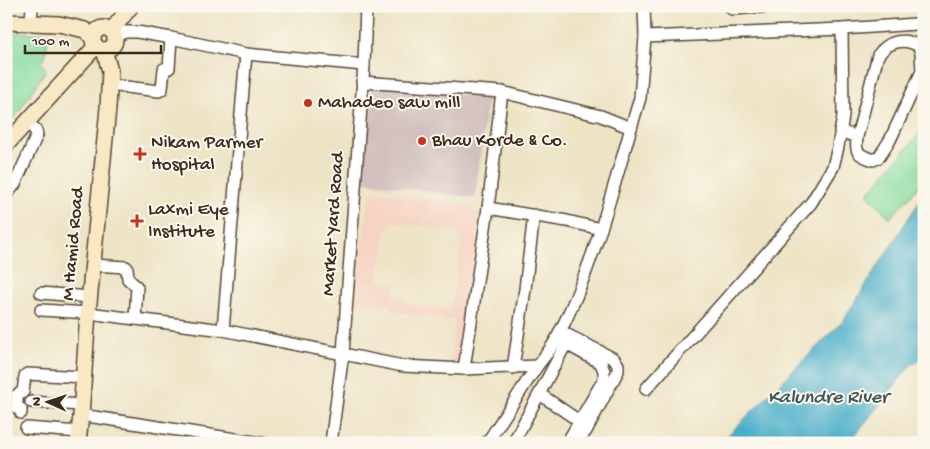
<svg xmlns="http://www.w3.org/2000/svg" width="930" height="449" font-family="'Gochi Hand',sans-serif">
  <style>
    .built { fill: #f5d3c2; fill-rule: evenodd }
    .industrial { fill: #d1c0bd }
    .green { fill: #86db9e; stroke: #60825e }
    .water { fill: #49aec9; stroke: #426c74 }
    .lines { fill: none; stroke-linecap: round; stroke-linejoin: round }
    .street-casing { stroke: #564637; stroke-width: 14 }
    .secondary-casing { stroke: #564637; stroke-width: 18 }
    .street { stroke: #fff; stroke-width: 11 }
    .secondary { stroke: #f8e8c3; stroke-width: 15 }
    .poi-dot { fill: #c8321e; stroke: #fbf7ec; stroke-width: 2 }
    .labels { text-anchor: middle; dominant-baseline: central; stroke-width: 4; stroke-linejoin: round; paint-order: stroke }
    .poi-label { font-size: 19px; fill: #3b2a1e; stroke: #fbf7ec; text-anchor: start }
    .street-label { font-size: 19px; fill: #3b2a1e; stroke: #fbf7ec }
    .water-label { font-size: 20px; font-style: italic; fill: #40585a; stroke: #fbf7ec }
  </style>
  <rect width="100%" height="100%" fill="#fbf7ec"/>
  <filter id="ink" filterUnits="userSpaceOnUse"><feTurbulence type="fractalNoise" baseFrequency=".02" numOctaves="2"/><feDisplacementMap in="SourceGraphic" scale="10" xChannelSelector="R" yChannelSelector="G"/><feConvolveMatrix kernelMatrix="1 2 1 2 8 2 1 2 1" color-interpolation-filters="sRGB"/></filter>
  <filter id="wash" filterUnits="userSpaceOnUse"><feTurbulence type="fractalNoise" baseFrequency=".0096" numOctaves="4" result="noise"/><feDisplacementMap in="SourceGraphic" scale="20" xChannelSelector="R" yChannelSelector="G"/><feGaussianBlur stdDeviation="1.12" result="paint"/><feColorMatrix in="noise" values="0 0 0 0 0 0 0 0 0 0 0 0 0 0 0 0 0 1.4 0 .05"/><feComposite in="paint" operator="in"/></filter>
  <g filter="url(#wash)">
    <rect width="100%" height="100%" fill="#ede4c5"/>
    <!-- built -->
    <path class="built" d="M370,191L473,206V210L481,211L459,365L450,363L455,321L390,311L391,305L353,300ZM395,222L456,231L462,240L451,310L402,302V298L394,296L396,284L378,281L386,229Z"/>
    <!-- industrial -->
    <polygon class="industrial" points="373,83 486,98 487,103 475,198 365,182 363,177"/>
    <!-- green -->
    <g class="green">
      <polygon points="6,32 49,34 45,57 41,62 46,70 16,116 6,126"/>
      <polygon points="924,123 924,179 913,193 890,218 867,194 920,133"/>
    </g>
    <!-- water -->
    <polygon class="water" points="924,194 924,356 910,366 849,443 720,443 843,321"/>
  </g>
  <g filter="url(#ink)">
    <g class="lines">
      <defs>
        <g id="street">
          <polyline points="732,6 732,9 776,6"/>
          <polyline points="31,23 32,6"/>
          <polyline points="116,36 125,32 137,32 171,38 246,54 364,65"/>
          <polyline points="645,37 842,29 916,24 924,22"/>
          <polyline points="109,85 159,91 162,89 164,69 169,68 171,38"/>
          <polyline points="631,128 640,98 645,37 644,6"/>
          <path d="M840,131L857,137C855,154 858,154 873,160L879,157L890,140L922,71L921,53L919,46C903,37 889,41 878,55L857,137"/>
          <polyline points="6,195 15,184 37,135 36,131 27,122"/>
          <polyline points="488,208 567,221 601,229"/>
          <polyline points="92,265 126,267 127,268 128,279 137,287 135,319"/>
          <polyline points="41,293 89,297"/>
          <path d="M41,310L88,313L223,330L403,366L464,369L537,366C544,357 552,348 557,338C591,272 610,199 631,128L601,116L502,92L362,82"/>
          <polyline points="223,330 246,54"/>
          <polyline points="560,331 614,359 618,365 618,371 586,431 576,443"/>
          <polyline points="557,339 601,363 604,371 604,379 567,443"/>
          <polyline points="513,368 525,289 534,215"/>
          <polyline points="464,369 488,208 502,92"/>
          <polyline points="646,389 811,203 833,167 838,147 843,116 842,29"/>
          <polyline points="544,397 579,421"/>
          <polyline points="31,402 82,405"/>
          <polyline points="21,413 21,409 17,408 17,395 23,392 25,376 27,374 84,377"/>
          <polyline points="81,415 262,443"/>
          <polyline points="26,428 79,432"/>
          <polyline points="331,443 343,353 364,65 366,6"/>
          <polyline points="487,443 537,366"/>
          <polyline points="513,443 569,338"/>
        </g>
        <g id="secondary">
          <polyline points="6,22 59,24 85,30 93,38"/>
          <circle cx="104" cy="39" r="11"/>
          <polyline points="112,30 131,6"/>
          <polyline points="6,145 96,46"/>
          <polyline points="78,443 81,415 88,313 108,108 110,71 104,50"/>
        </g>
      </defs>
      <!-- street casing -->
      <use href="#street" class="street-casing"/>
      <!-- secondary casing -->
      <use href="#secondary" class="secondary-casing"/>
      <!-- street -->
      <use href="#street" class="street"/>
      <!-- secondary -->
      <use href="#secondary" class="secondary"/>
    </g>
  </g>
  <!-- markers -->
  <g class="poi-dot">
    <circle cx="308" cy="103" r="5"/>
    <circle cx="422" cy="141" r="5"/>
    <path d="M137.5 146.5h5v5h5v5h-5v5h-5v-5h-5v-5h5z"/>
    <path d="M134.5 213.5h5v5h5v5h-5v5h-5v-5h-5v-5h5z"/>
  </g>
  <g class="labels">
    <!-- poi labels -->
    <g class="poi-label">
      <text x="318" y="103">Mahadeo saw mill</text>
      <text x="432" y="141">Bhau Korde &amp; Co.</text>
      <text x="151" y="143">Nikam Parmer<tspan x="151" dy="22">Hospital</tspan></text>
      <text x="148" y="210">Laxmi Eye<tspan x="148" dy="22">Institute</tspan></text>
    </g>
    <!-- street labels -->
    <g class="street-label">
      <text transform="translate(334 224) rotate(-86)">Market Yard Road</text>
      <text transform="translate(74 244) rotate(-85)">M Hamid Road</text>
    </g>
    <!-- water labels -->
    <g class="water-label">
      <text x="828" y="398">Kalundre River</text>
    </g>
  </g>
  <!-- margin -->
  <rect width="930" height="449" fill="none" stroke="#fbf7ec" stroke-width="25"/>
  <!-- north arrow -->
  <g transform="translate(48 402) rotate(273)" stroke="#fbf7ec" stroke-width="4" paint-order="stroke">
  <path d="M0-4L9 19L0 12L-9 19Z" fill="#3b2a1e"/>
  <text y="-8" font-size="14" font-weight="bold" text-anchor="middle" fill="#3b2a1e">N</text>
  </g>
  <!-- scale -->
  <path d="M25 45v8h136v-8" fill="none" stroke="#3b2a1e" stroke-width="2.5"/>
  <text x="32" y="45" font-size="15" fill="#3b2a1e" stroke="#fbf7ec" stroke-width="4" paint-order="stroke">100 m</text>
</svg>
